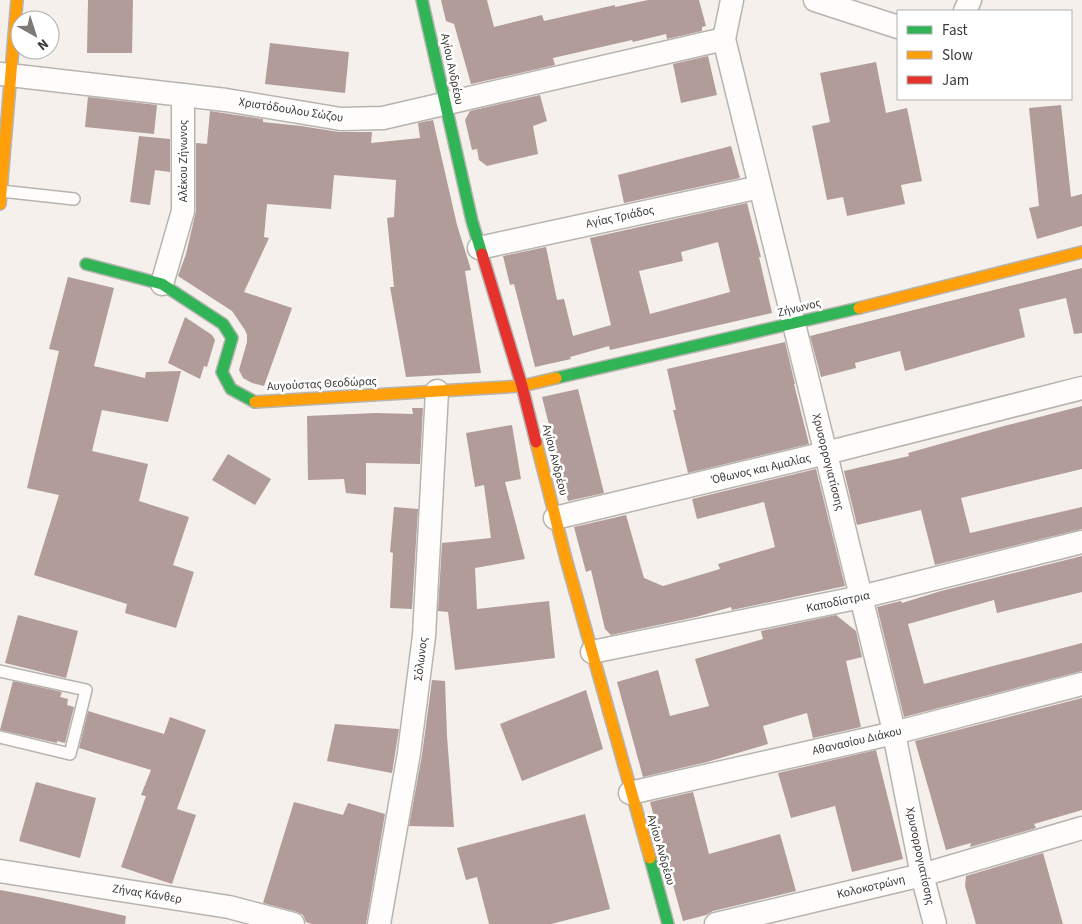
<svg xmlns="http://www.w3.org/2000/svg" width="1082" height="924" font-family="'Source Sans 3',sans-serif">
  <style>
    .building { fill: #b19c99; fill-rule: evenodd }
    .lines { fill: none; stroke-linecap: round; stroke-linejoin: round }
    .lane-casing { stroke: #b7b4b0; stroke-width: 14 }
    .street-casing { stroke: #b7b4b0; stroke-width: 25 }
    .fast-casing { stroke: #b7b4b0; stroke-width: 14 }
    .slow-casing { stroke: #b7b4b0; stroke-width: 14 }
    .jam-casing { stroke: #b7b4b0; stroke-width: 14 }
    .lane { stroke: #fefdfc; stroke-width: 11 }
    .street { stroke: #fefdfc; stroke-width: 22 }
    .fast { stroke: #30b455; stroke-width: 11 }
    .slow { stroke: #ff9f0a; stroke-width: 11 }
    .jam { stroke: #e5322d; stroke-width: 11 }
    .labels { text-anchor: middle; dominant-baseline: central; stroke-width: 5; stroke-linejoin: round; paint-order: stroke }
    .street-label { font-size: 12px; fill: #3c3936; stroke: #fff }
  </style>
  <rect width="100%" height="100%" fill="#f5f0eb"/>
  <!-- building -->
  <g class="building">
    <polygon points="88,0 133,0 132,53 87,53"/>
    <polygon points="441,0 487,0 494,27 542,15 544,21 615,5 615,7 648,0 699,0 706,26 702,27 702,31 667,39 666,34 633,42 632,40 553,58 555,65 471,84 454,24 446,21"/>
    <polygon points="270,43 349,52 345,93 265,84"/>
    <polygon points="708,56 717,95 681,103 673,64"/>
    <polygon points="876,62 886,113 907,108 922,181 901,185 905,204 847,216 843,197 827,200 812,126 830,122 820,73"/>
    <polygon points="540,95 547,121 533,126 538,154 487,166 479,160 477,149 472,150 465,120 470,111"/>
    <polygon points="88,97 157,105 154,134 85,127"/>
    <polygon points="1061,105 1071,197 1082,194 1082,226 1037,239 1029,208 1039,206 1029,108"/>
    <polygon points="210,111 263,119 263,122 301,126 339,132 372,132 371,143 420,138 418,123 433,120 457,225 471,270 465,271 481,373 406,377 390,287 394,287 387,218 394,217 396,180 334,175 331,209 267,204 264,237 269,238 244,292 292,308 264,386 252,383 243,378 239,370 247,342 247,335 245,330 232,311 178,276 186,254 196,211 196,143 207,144"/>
    <polygon points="139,136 170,139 170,172 155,170 150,205 130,202"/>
    <polygon points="731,146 740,178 624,203 618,175"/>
    <path d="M747,203L761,257H759L772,313L610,350L609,346L570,357L571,359L535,367L514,284L510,285L503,256L546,247L557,300L564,299L573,336L611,325L590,238ZM718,242L730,292L650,314L639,271L683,261L681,252Z"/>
    <polygon points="1082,268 1082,333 1074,334 1066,298 1019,309 1025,337 905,371 900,351 855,363 856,368 821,377 810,336"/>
    <polygon points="68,277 114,288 94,366 145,378 146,372 181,371 168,422 102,410 92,451 148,464 139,501 189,517 173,565 194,572 176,628 125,613 127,604 34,575 59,495 27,488 59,351 49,349"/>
    <polygon points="185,317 212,335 215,340 207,367 204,366 200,379 168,363"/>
    <polygon points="785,342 795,384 794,384 809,444 688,473 673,410 676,410 667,369"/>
    <polygon points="578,389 604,493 568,501 542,397"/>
    <polygon points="1082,406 1082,469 961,498 970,533 1082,507 1082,529 935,565 921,510 857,525 844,471 909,456 908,453 1004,426"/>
    <polygon points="412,408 423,408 420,464 366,463 366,495 346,493 344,479 308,480 307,416 376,413 413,414"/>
    <polygon points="512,425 521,479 505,482 525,559 475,568 477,609 549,601 555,658 455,670 448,612 438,611 442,543 491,538 484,485 475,487 466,433"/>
    <polygon points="228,454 271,479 255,505 212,480"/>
    <polygon points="816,469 845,586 732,610 731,607 696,617 611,635 605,629 591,570 586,572 574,527 626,515 644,578 663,586 720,569 718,564 775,547 764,502 697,519 692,499"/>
    <polygon points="394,507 418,509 412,609 390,608 393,553 390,552"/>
    <polygon points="1082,556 1082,592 997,613 994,600 908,624 924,684 1082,643 1082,671 904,717 877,607 901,601 902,603 941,591"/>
    <polygon points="18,615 78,631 66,678 5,663"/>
    <polygon points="836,615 856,631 862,657 846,661 861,727 813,738 807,713 763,726 768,744 707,762 643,777 617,682 658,670 670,716 709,706 695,659 763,639 761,631"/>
    <polygon points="432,680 445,681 447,736 454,827 409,826 422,755"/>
    <polygon points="13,681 62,692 60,697 68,699 67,705 74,707 65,743 57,741 57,743 0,730"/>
    <polygon points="586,690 603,749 522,781 500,724"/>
    <polygon points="1082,698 1082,810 1034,824 1036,828 970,847 971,843 946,850 915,741"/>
    <polygon points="88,711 164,734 170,717 206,730 177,809 196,815 172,884 121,867 146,796 141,795 151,770 79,748"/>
    <polygon points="335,724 399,729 392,773 327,761"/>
    <polygon points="876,750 903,859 852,872 835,806 791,818 778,773"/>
    <polygon points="36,782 96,798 80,858 19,841"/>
    <polygon points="693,792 709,854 780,834 796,891 713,911 706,915 683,921 650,802"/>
    <polygon points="294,802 343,815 348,803 385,814 366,924 312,924 306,922 303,915 297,912 263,903"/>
    <polygon points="585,814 610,909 551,924 489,924 477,877 466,880 457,848"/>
    <polygon points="1043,853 1063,924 976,924 965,886 966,876"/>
    <polygon points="0,890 38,897 126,916 125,924 0,924"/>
  </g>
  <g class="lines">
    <defs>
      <g id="lane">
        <polyline points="1,191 74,199"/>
        <polyline points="0,671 86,690 70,754 0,737"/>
      </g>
      <g id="street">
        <polyline points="732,0 724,39 892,723 922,875 935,924"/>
        <polyline points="815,0 898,27"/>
        <polyline points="965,11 970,0"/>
        <polyline points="0,74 226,100 341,119 383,118 724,39"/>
        <polyline points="479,248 760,187"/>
        <polyline points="162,284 183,211 183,95"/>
        <polyline points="555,518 826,453 1082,388"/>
        <polyline points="592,652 861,597 1082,542"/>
        <polyline points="630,793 894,733 1082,684"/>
        <polyline points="0,871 229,907 293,924"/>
        <polyline points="379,924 409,753 424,636 437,391"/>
        <polyline points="716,924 922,875 1082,828"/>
      </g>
      <g id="fast">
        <polyline points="422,0 472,221 482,254"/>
        <polyline points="86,264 162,284 223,324 232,338 222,372 231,389 255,402"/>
        <polyline points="556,378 859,308"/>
        <polyline points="650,858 668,924"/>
      </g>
      <g id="slow">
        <polyline points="0,204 17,0"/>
        <polyline points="859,308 1082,252"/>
        <polyline points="255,402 522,386 556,378"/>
        <polyline points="536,442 566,559 650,858"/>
      </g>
      <polyline id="jam" points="482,254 522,386 536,442"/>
    </defs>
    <!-- lane casing -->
    <use href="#lane" class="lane-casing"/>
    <!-- street casing -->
    <use href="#street" class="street-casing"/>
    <!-- fast casing -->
    <use href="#fast" class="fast-casing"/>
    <!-- slow casing -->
    <use href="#slow" class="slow-casing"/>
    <!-- jam casing -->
    <use href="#jam" class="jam-casing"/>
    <!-- lane -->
    <use href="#lane" class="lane"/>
    <!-- street -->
    <use href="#street" class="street"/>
    <!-- fast -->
    <use href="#fast" class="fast"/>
    <!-- slow -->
    <use href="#slow" class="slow"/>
    <!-- jam -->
    <use href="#jam" class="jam"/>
  </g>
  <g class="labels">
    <!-- street labels -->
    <g class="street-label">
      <text transform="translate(452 69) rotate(78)">Αγίου Ανδρέου</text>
      <text transform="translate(291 110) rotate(9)">Χριστόδουλου Σώζου</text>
      <text transform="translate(183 161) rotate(-90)">Αλέκου Ζήνωνος</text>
      <text transform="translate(620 217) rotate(-12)">Αγίας Τριάδος</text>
      <text transform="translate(799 308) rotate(-14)">Ζήνωνος</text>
      <text transform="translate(322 384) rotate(-3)">Αυγούστας Θεοδώρας</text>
      <text transform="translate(555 460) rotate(76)">Αγίου Ανδρέου</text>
      <text transform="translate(828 462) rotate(76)">Χρυσορρογιατίσσης</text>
      <text transform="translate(761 469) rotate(-13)">Όθωνος και Αμαλίας</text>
      <text transform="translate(838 602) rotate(-12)">Καποδίστρια</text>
      <text transform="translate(421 659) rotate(-83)">Σόλωνος</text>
      <text transform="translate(857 741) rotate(-13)">Αθανασίου Διάκου</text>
      <text transform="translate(661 850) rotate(74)">Αγίου Ανδρέου</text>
      <text transform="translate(920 856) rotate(78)">Χρυσορρογιατίσσης</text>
      <text transform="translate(871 887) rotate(-13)">Κολοκοτρώνη</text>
      <text transform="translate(147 894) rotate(9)">Ζήνας Κάνθερ</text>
    </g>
  </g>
  <!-- legend -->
  <rect x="897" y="10" width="175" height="90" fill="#ffffff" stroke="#b1b0af"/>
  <rect x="907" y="26" width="25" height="8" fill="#30b455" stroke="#b1b0af"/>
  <text x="942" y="35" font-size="15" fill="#3c3936">Fast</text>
  <rect x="907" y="51" width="25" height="8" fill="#ff9f0a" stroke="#b1b0af"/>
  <text x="942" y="60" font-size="15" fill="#3c3936">Slow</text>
  <rect x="907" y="76" width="25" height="8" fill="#e5322d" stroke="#b1b0af"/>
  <text x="942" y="85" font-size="15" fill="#3c3936">Jam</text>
  <!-- north arrow -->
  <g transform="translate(35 35) rotate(141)"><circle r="24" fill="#ffffff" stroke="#b1b0af"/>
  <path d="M0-4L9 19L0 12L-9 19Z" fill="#7d7975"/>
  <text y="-8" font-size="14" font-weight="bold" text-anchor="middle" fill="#3c3936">N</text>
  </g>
</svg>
